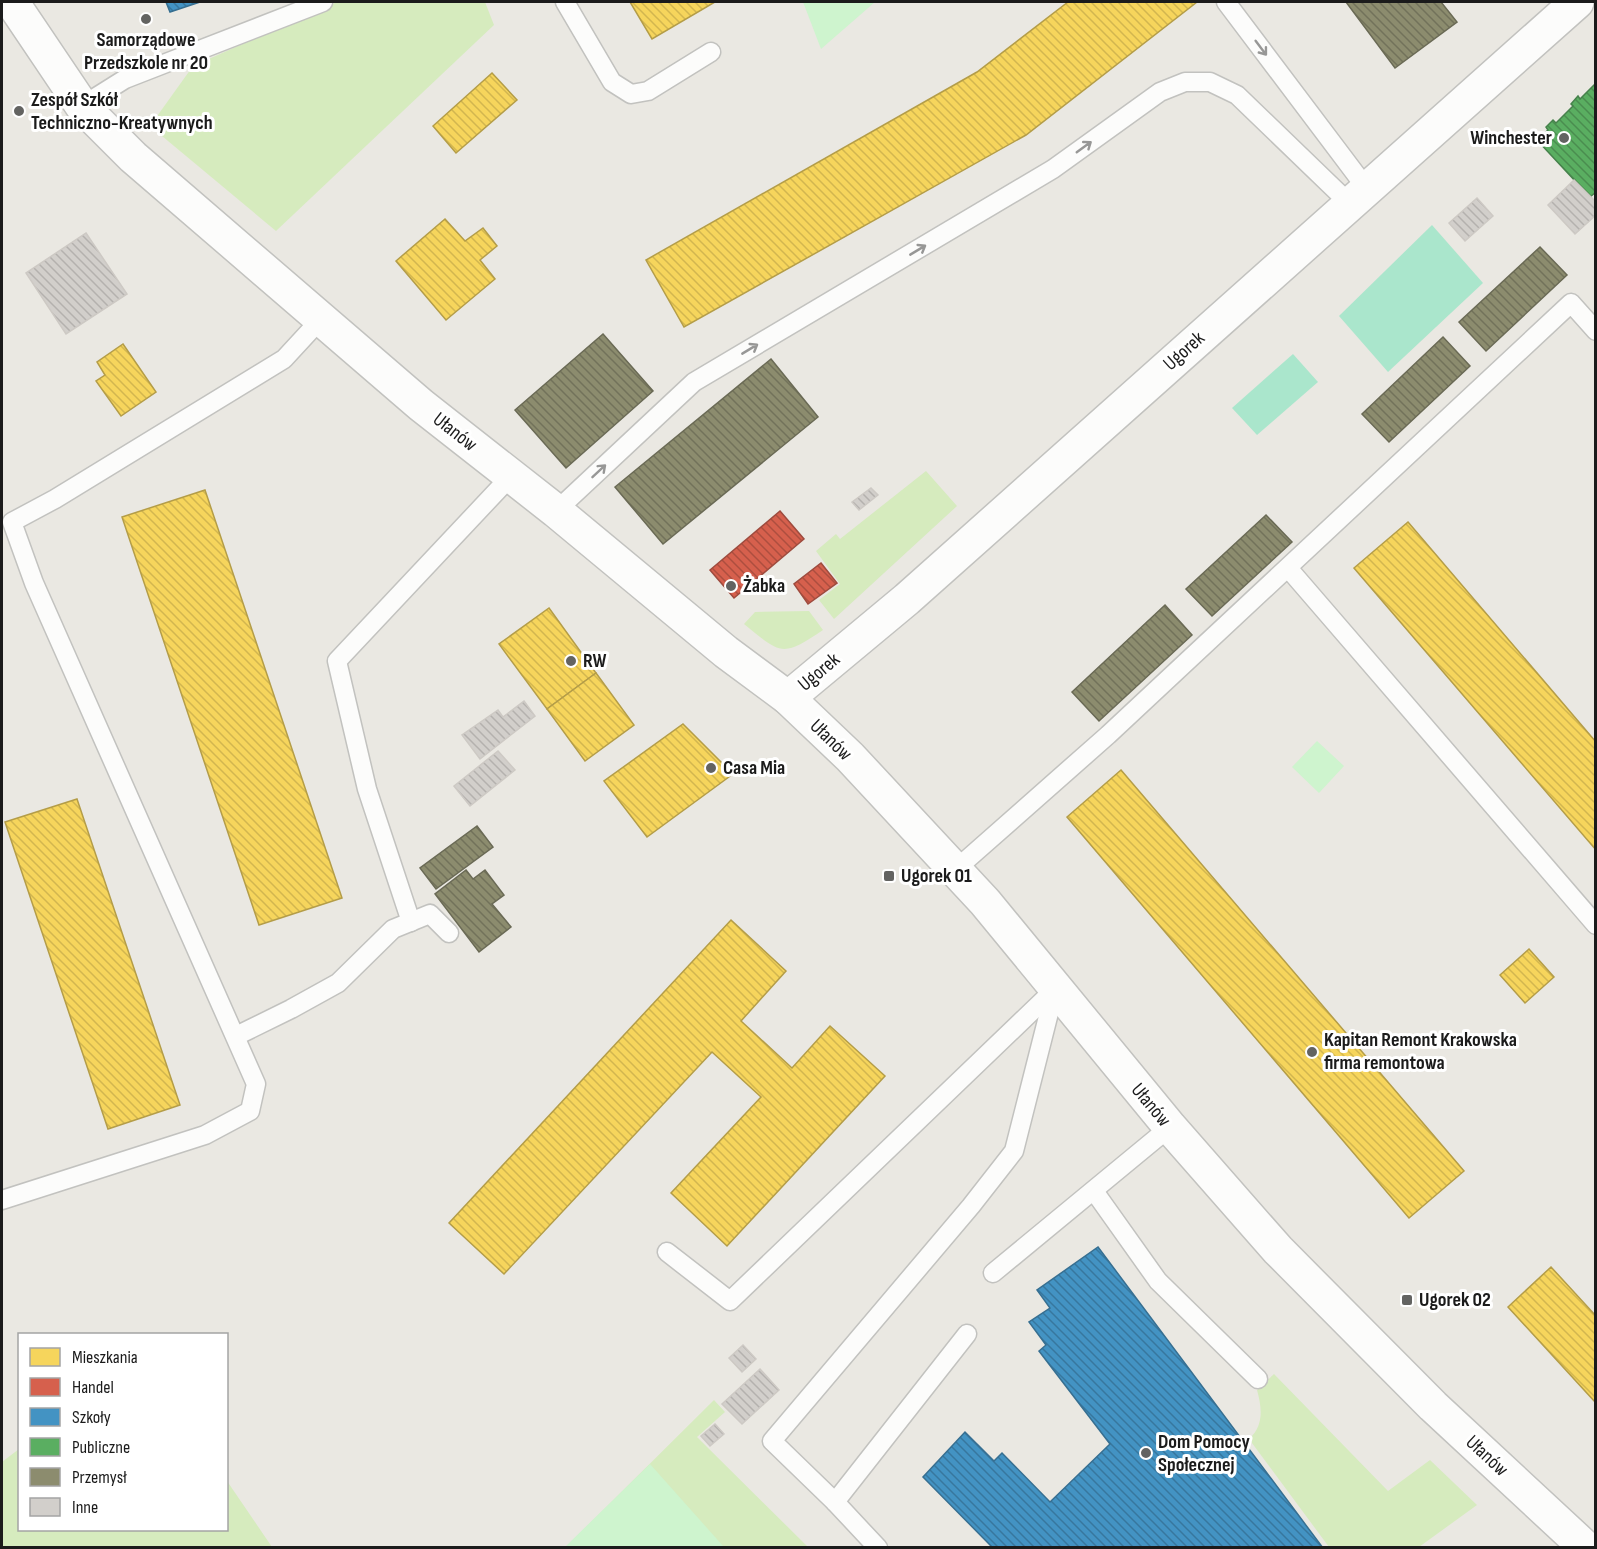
<svg xmlns="http://www.w3.org/2000/svg" width="1597" height="1549" font-family="'Sofia Sans Condensed',sans-serif">
  <style>
    .grass { fill: #d6ebbe }
    .park { fill: #cef4ce }
    .pitch { fill: #aae6cc }
    .homes { fill: url(#homes-back-hatch); stroke: #b49d48; stroke-width: 1.5 }
    .shops { fill: url(#shops-back-hatch); stroke: #9e4b3e; stroke-width: 1.5 }
    .schools { fill: url(#schools-back-hatch); stroke: #376f91; stroke-width: 1.5 }
    .public { fill: url(#public-back-hatch); stroke: #47824c; stroke-width: 1.5 }
    .industry { fill: url(#industry-back-hatch); stroke: #6a6a55; stroke-width: 1.5 }
    .building { fill: url(#building-back-hatch); stroke: #cdc9c4; stroke-width: 1.5 }
    .lines { fill: none; stroke-linecap: round; stroke-linejoin: round }
    .service-casing { stroke: #c2c2bf; stroke-width: 21 }
    .minor-casing { stroke: #c2c2bf; stroke-width: 36 }
    .service { stroke: #fcfcfb; stroke-width: 18 }
    .minor { stroke: #fcfcfb; stroke-width: 33 }
    .oneway { stroke: #979796 }
    .poi-dot { fill: #636361; stroke: #fff; stroke-width: 2 }
    .labels { text-anchor: middle; dominant-baseline: central; stroke-width: 6; stroke-linejoin: round; paint-order: stroke }
    .poi-label { font-size: 20px; font-weight: bold; fill: #1b1b1b; stroke: #fff; text-anchor: start }
    .street-label { font-size: 20px; fill: #1b1b1b; stroke: #fff }
  </style>
  <defs>
    <pattern id="homes-back-hatch" width="6" height="6" patternUnits="userSpaceOnUse" patternTransform="scale(1.5)"><rect width="6" height="6" fill="#f6d55c"/><path d="M-1 5l2 2M0 0l6 6M5-1l2 2" fill="none" stroke="#d2b64f"/></pattern>
    <pattern id="shops-back-hatch" width="6" height="6" patternUnits="userSpaceOnUse" patternTransform="scale(1.5)"><rect width="6" height="6" fill="#d6604d"/><path d="M-1 5l2 2M0 0l6 6M5-1l2 2" fill="none" stroke="#ad4e3f"/></pattern>
    <pattern id="schools-back-hatch" width="6" height="6" patternUnits="userSpaceOnUse" patternTransform="scale(1.5)"><rect width="6" height="6" fill="#4393c3"/><path d="M-1 5l2 2M0 0l6 6M5-1l2 2" fill="none" stroke="#37779e"/></pattern>
    <pattern id="public-back-hatch" width="6" height="6" patternUnits="userSpaceOnUse" patternTransform="scale(1.5)"><rect width="6" height="6" fill="#5aae61"/><path d="M-1 5l2 2M0 0l6 6M5-1l2 2" fill="none" stroke="#4a8d4f"/></pattern>
    <pattern id="industry-back-hatch" width="6" height="6" patternUnits="userSpaceOnUse" patternTransform="scale(1.5)"><rect width="6" height="6" fill="#8c8c6e"/><path d="M-1 5l2 2M0 0l6 6M5-1l2 2" fill="none" stroke="#72725a"/></pattern>
    <pattern id="building-back-hatch" width="6" height="6" patternUnits="userSpaceOnUse" patternTransform="scale(1.5)"><rect width="6" height="6" fill="#d2cfcb"/><path d="M-1 5l2 2M0 0l6 6M5-1l2 2" fill="none" stroke="#b4b1ae"/></pattern>
  </defs>
  <rect width="100%" height="100%" fill="#eae8e2"/>
  <!-- grass -->
  <g class="grass">
    <polygon points="337,2 485,2 494,25 276,231 150,126 193,66"/>
    <polygon points="926,471 957,506 834,619 819,600 840,584 816,551 836,534 840,539"/>
    <path d="M809,611L823,630C782,658 781,654 744,624L755,612Z"/>
    <path d="M1274,1374L1388,1491L1430,1460L1477,1505L1419,1547H1329L1249,1439C1264,1426 1262,1408 1257,1390Z"/>
    <polygon points="714,1400 725,1412 697,1437 808,1547 565,1548"/>
    <polygon points="19,1449 20,1530 226,1530 227,1481 272,1547 2,1547 2,1462"/>
  </g>
  <!-- park -->
  <g class="park">
    <polygon points="803,2 875,2 821,49"/>
    <polygon points="1317,741 1344,766 1319,793 1292,767"/>
    <polygon points="650,1464 724,1547 565,1547"/>
  </g>
  <!-- pitch -->
  <g class="pitch">
    <polygon points="1432,225 1483,283 1388,372 1339,316"/>
    <polygon points="1293,354 1318,382 1257,435 1232,408"/>
  </g>
  <!-- homes -->
  <g class="homes">
    <polygon points="630,2 715,2 652,39"/>
    <polygon points="1068,2 1197,2 1026,135 684,327 646,260 977,72"/>
    <polygon points="492,73 517,100 456,153 433,126"/>
    <polygon points="445,219 465,241 483,228 497,246 480,260 495,279 446,320 396,261"/>
    <polygon points="123,344 156,392 121,416 96,381 105,375 97,362"/>
    <polygon points="205,490 342,898 259,925 122,517"/>
    <polygon points="1408,522 1596,742 1596,850 1354,568"/>
    <polygon points="549,608 596,673 547,709 499,644"/>
    <polygon points="596,673 634,725 585,761 547,709"/>
    <polygon points="683,724 733,774 647,837 604,781"/>
    <polygon points="1121,770 1464,1171 1409,1218 1067,817"/>
    <polygon points="77,799 180,1105 108,1129 5,822"/>
    <polygon points="731,920 786,971 741,1021 792,1068 830,1026 885,1076 727,1246 671,1193 761,1097 712,1052 504,1274 449,1223"/>
    <polygon points="1529,949 1554,977 1525,1003 1500,975"/>
    <polygon points="1551,1267 1596,1316 1596,1403 1508,1307"/>
  </g>
  <!-- shops -->
  <g class="shops">
    <polygon points="780,511 804,539 734,598 710,570"/>
    <polygon points="821,563 837,583 808,604 794,584"/>
  </g>
  <!-- schools -->
  <g class="schools">
    <polygon points="166,2 200,2 170,12"/>
    <polygon points="1098,1247 1323,1548 993,1548 923,1477 965,1432 994,1461 1002,1453 1050,1502 1110,1444 1039,1351 1046,1345 1029,1322 1050,1308 1037,1290"/>
  </g>
  <!-- public -->
  <polygon class="public" points="1596,83 1596,192 1590,197 1537,140 1548,130 1546,127 1553,120 1556,123 1573,106 1571,104 1578,96 1580,99"/>
  <!-- industry -->
  <g class="industry">
    <polygon points="1346,2 1441,2 1457,22 1395,68"/>
    <polygon points="1540,247 1567,275 1486,351 1459,322"/>
    <polygon points="603,334 653,391 566,468 515,410"/>
    <polygon points="1443,337 1470,366 1389,442 1362,414"/>
    <polygon points="771,359 818,417 663,544 615,487"/>
    <polygon points="1266,515 1292,542 1212,616 1186,589"/>
    <polygon points="1165,605 1192,635 1099,721 1072,692"/>
    <polygon points="477,826 493,847 436,889 420,868"/>
    <polygon points="466,870 473,879 485,870 504,895 492,904 511,927 479,952 435,894"/>
  </g>
  <!-- building -->
  <g class="building">
    <polygon points="1574,180 1596,202 1596,215 1575,234 1548,205"/>
    <polygon points="1477,198 1493,216 1465,241 1449,223"/>
    <polygon points="86,233 127,294 66,334 26,273"/>
    <polygon points="871,488 878,495 859,510 852,502"/>
    <polygon points="524,701 535,716 480,759 462,735 498,710 503,717"/>
    <polygon points="498,751 515,770 470,806 454,786"/>
    <polygon points="743,1345 756,1359 742,1372 729,1358"/>
    <polygon points="760,1369 779,1390 742,1424 722,1404"/>
    <polygon points="715,1424 724,1434 710,1446 701,1436"/>
  </g>
  <g class="lines">
    <defs>
      <g id="service">
        <polyline points="565,2 612,82 631,94 648,91 711,52"/>
        <polyline points="1226,2 1367,189"/>
        <polyline points="82,106 125,79 323,2"/>
        <polyline points="556,511 694,382 1053,169 1160,92 1185,82 1210,82 1237,95 1350,204"/>
        <polyline points="1288,568 1596,925"/>
        <polyline points="955,870 1108,735 1571,303 1596,331"/>
        <polyline points="411,922 367,789 337,661 511,476"/>
        <polyline points="236,1036 291,1009 338,983 393,929 430,914 449,933"/>
        <polyline points="1094,1191 1158,1281 1258,1379"/>
        <polyline points="2,1200 205,1135 250,1111 256,1084 34,583 12,522 55,499 284,359 320,320"/>
        <polyline points="667,1252 730,1301 1054,990"/>
        <polyline points="993,1273 1170,1127"/>
        <polyline points="967,1334 835,1502 772,1441 971,1206 1014,1151 1055,989"/>
        <polyline points="835,1502 878,1548"/>
      </g>
      <g id="minor">
        <polyline points="12,2 82,106 133,157 421,405 556,511 726,652 788,698 850,757 985,902 1170,1127 1278,1250 1433,1406 1586,1548"/>
        <polyline points="788,698 907,599 1577,2"/>
      </g>
    </defs>
    <!-- service casing -->
    <use href="#service" class="service-casing"/>
    <!-- minor casing -->
    <use href="#minor" class="minor-casing"/>
    <!-- service -->
    <use href="#service" class="service"/>
    <!-- minor -->
    <use href="#minor" class="minor"/>
  </g>
  <!-- one-way arrows -->
  <defs><path id="oneway-shaft" d="M-6 0H5M1.5-3L5.5 0L1.5 3" fill="none" stroke-width="1.6" stroke-linecap="round" stroke-linejoin="round" transform="scale(1.5)"/></defs>
  <g class="oneway">
    <use href="#oneway-shaft" transform="translate(1261 48) rotate(53)"/>
    <use href="#oneway-shaft" transform="translate(1084 147) rotate(-36)"/>
    <use href="#oneway-shaft" transform="translate(918 250) rotate(-31)"/>
    <use href="#oneway-shaft" transform="translate(750 349) rotate(-31)"/>
    <use href="#oneway-shaft" transform="translate(599 471) rotate(-43)"/>
  </g>
  <!-- markers -->
  <g class="poi-dot">
    <circle cx="146" cy="19" r="6"/>
    <circle cx="19" cy="111" r="6"/>
    <circle cx="1564" cy="138" r="6"/>
    <circle cx="731" cy="586" r="6"/>
    <circle cx="571" cy="661" r="6"/>
    <circle cx="711" cy="768" r="6"/>
    <rect x="883" y="870" width="12" height="12" rx="3"/>
    <circle cx="1312" cy="1052" r="6"/>
    <rect x="1401" y="1294" width="12" height="12" rx="3"/>
    <circle cx="1146" cy="1453" r="6"/>
  </g>
  <g class="labels">
    <!-- poi labels -->
    <g class="poi-label">
      <text x="146" y="40" text-anchor="middle">Samorządowe<tspan x="146" dy="23">Przedszkole nr 20</tspan></text>
      <text x="31" y="100">Zespół Szkół<tspan x="31" dy="23">Techniczno-Kreatywnych</tspan></text>
      <text x="1552" y="138" text-anchor="end">Winchester</text>
      <text x="743" y="586">Żabka</text>
      <text x="583" y="661">RW</text>
      <text x="723" y="768">Casa Mia</text>
      <text x="901" y="876">Ugorek 01</text>
      <text x="1324" y="1040">Kapitan Remont Krakowska<tspan x="1324" dy="23">firma remontowa</tspan></text>
      <text x="1419" y="1300">Ugorek 02</text>
      <text x="1158" y="1442">Dom Pomocy<tspan x="1158" dy="23">Społecznej</tspan></text>
    </g>
    <!-- street labels -->
    <g class="street-label">
      <text transform="translate(1184 351) rotate(-42)">Ugorek</text>
      <text transform="translate(455 432) rotate(38)">Ułanów</text>
      <text transform="translate(819 672) rotate(-40)">Ugorek</text>
      <text transform="translate(831 740) rotate(44)">Ułanów</text>
      <text transform="translate(1151 1105) rotate(50)">Ułanów</text>
      <text transform="translate(1487 1456) rotate(43)">Ułanów</text>
    </g>
  </g>
  <!-- border -->
  <rect width="1597" height="1549" fill="none" stroke="#1b1b1b" stroke-width="6"/>
  <!-- legend -->
  <rect x="18" y="1333" width="210" height="198" fill="#ffffff" stroke="#a4a4a4" stroke-width="1.5"/>
  <rect x="30" y="1348" width="30" height="18" fill="#f6d55c" stroke="#a4a4a4" stroke-width="1.5"/>
  <text x="72" y="1363" font-size="18" fill="#1b1b1b">Mieszkania</text>
  <rect x="30" y="1378" width="30" height="18" fill="#d6604d" stroke="#a4a4a4" stroke-width="1.5"/>
  <text x="72" y="1393" font-size="18" fill="#1b1b1b">Handel</text>
  <rect x="30" y="1408" width="30" height="18" fill="#4393c3" stroke="#a4a4a4" stroke-width="1.5"/>
  <text x="72" y="1423" font-size="18" fill="#1b1b1b">Szkoły</text>
  <rect x="30" y="1438" width="30" height="18" fill="#5aae61" stroke="#a4a4a4" stroke-width="1.5"/>
  <text x="72" y="1453" font-size="18" fill="#1b1b1b">Publiczne</text>
  <rect x="30" y="1468" width="30" height="18" fill="#8c8c6e" stroke="#a4a4a4" stroke-width="1.5"/>
  <text x="72" y="1483" font-size="18" fill="#1b1b1b">Przemysł</text>
  <rect x="30" y="1498" width="30" height="18" fill="#d2cfcb" stroke="#a4a4a4" stroke-width="1.5"/>
  <text x="72" y="1513" font-size="18" fill="#1b1b1b">Inne</text>
</svg>
